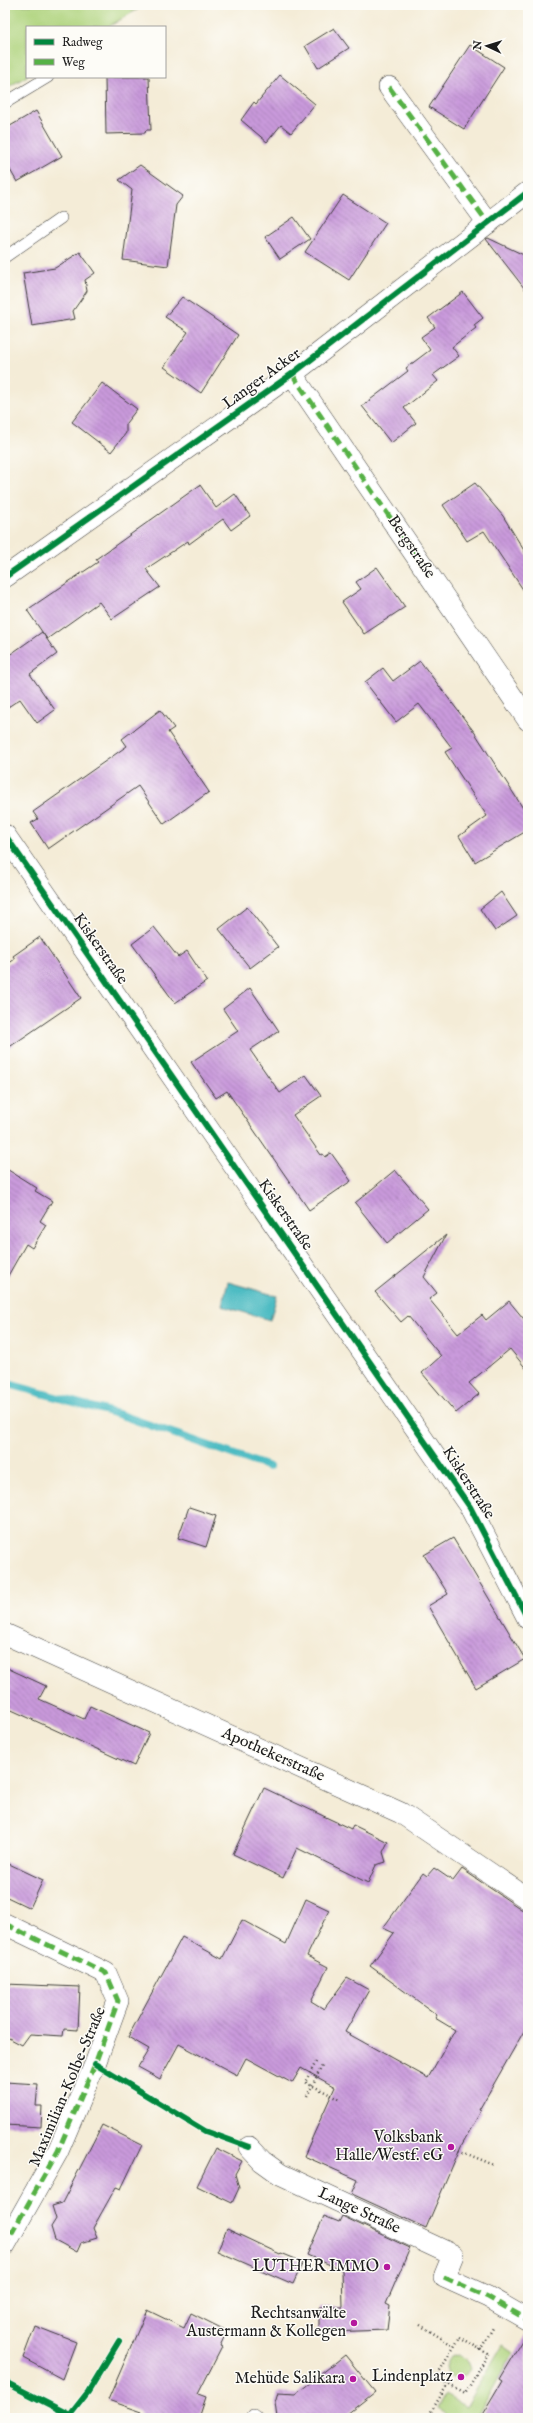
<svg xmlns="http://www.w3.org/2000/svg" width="533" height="2423" font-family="'IM FELL English',serif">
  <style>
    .grass { fill: #aed37c; stroke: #65784c }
    .water { fill: #4dbcc3; stroke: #346c70 }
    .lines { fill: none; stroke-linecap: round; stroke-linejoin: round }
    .stream { stroke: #4dbcc3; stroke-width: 8 }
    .building { fill: url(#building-back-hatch) }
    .lane-casing { stroke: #3c3b38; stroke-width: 12 }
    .street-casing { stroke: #3c3b38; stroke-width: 22 }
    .path { stroke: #3c3b38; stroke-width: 2.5; stroke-dasharray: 1 3; stroke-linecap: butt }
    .lane { stroke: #fff; stroke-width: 11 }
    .street { stroke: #fff; stroke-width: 21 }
    .quiet { stroke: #55b145; stroke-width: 5; stroke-dasharray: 10 5; stroke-linecap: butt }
    .cycleway-casing { stroke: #fdfcf7; stroke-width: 8 }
    .cycleway { stroke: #00873e; stroke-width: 6 }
    .poi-dot { fill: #b5179e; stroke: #fdfcf7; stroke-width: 1.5 }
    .labels { text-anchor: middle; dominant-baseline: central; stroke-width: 3; stroke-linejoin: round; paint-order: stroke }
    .street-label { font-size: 16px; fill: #1c1c1c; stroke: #fdfcf7 }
    .poi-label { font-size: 16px; fill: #1c1c1c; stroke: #fdfcf7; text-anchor: end }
  </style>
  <defs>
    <pattern id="building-back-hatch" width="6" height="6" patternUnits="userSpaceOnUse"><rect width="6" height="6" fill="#c99adb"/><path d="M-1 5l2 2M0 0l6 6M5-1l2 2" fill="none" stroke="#a27db1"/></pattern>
  </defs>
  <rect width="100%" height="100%" fill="#fdfcf7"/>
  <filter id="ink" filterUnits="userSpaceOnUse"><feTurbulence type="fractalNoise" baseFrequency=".025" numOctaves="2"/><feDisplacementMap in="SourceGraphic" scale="8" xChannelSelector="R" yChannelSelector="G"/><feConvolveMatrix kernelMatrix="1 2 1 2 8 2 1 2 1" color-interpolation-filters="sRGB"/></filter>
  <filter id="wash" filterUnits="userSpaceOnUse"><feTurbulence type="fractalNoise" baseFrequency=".012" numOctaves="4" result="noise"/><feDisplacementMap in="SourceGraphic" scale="16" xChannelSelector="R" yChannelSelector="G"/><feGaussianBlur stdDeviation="0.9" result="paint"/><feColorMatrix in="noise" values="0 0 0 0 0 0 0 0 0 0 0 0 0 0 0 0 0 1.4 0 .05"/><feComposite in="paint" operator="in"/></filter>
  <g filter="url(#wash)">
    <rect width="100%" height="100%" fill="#f4ecd7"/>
    <!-- grass -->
    <g class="grass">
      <polygon points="5,5 145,5 108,27 27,27 27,76 5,89"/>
      <polygon points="503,2345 513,2352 477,2418 452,2418 437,2409 445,2395 466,2407"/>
      <polygon points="459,2355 467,2360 470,2368 465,2376 456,2379 448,2374 446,2365 451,2357"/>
    </g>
    <!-- water -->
    <polygon class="water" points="228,1282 277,1296 270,1320 222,1306"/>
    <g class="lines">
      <!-- stream -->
      <polyline class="stream" points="5,1383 121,1415 269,1467"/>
    </g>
    <g id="blocks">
      <!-- building -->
      <g class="building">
        <polygon points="334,28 349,48 318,68 305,46"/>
        <polygon points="470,45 504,67 464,129 429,107"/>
        <polygon points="280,75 315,104 291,133 281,125 267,142 241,120 254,102 256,104"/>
        <polygon points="105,77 149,77 151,130 146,130 145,133 106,134"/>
        <polygon points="36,111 62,156 17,182 5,161 5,129"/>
        <polygon points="140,165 183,196 176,205 168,266 123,260 132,190 119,180"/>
        <polygon points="343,195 386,223 349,280 305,252"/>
        <polygon points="294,217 310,239 280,259 265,237"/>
        <polygon points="488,238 528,257 528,293 486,239"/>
        <polygon points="80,252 95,273 85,280 87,291 73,311 75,319 32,326 23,273 55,268"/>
        <polygon points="463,292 483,318 474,325 476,328 452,347 459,356 433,375 438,381 404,408 416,423 391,443 362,406 408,371 406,368 430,350 421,337 435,327 428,318"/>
        <polygon points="182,297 238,335 201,393 164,367 188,332 165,317"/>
        <polygon points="102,383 137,409 126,423 126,433 111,452 72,422"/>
        <polygon points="475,483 503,516 528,557 528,597 484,531 467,541 443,505"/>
        <polygon points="200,485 216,508 235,494 250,516 231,530 223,519 189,544 188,541 146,569 160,587 112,619 99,602 47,639 27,610 98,562 96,559"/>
        <polygon points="377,567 405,607 364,634 342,602 361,589 356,582"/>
        <polygon points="42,632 57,654 30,674 55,710 37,723 20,699 5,709 5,658"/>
        <polygon points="420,661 475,733 528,816 528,830 475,862 459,836 487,816 445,752 452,748 419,704 396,722 365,682 383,668 393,681"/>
        <polygon points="160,710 174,728 168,732 209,792 164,824 138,786 48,849 31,823 38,819 33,812 127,746 122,739"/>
        <polygon points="501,892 517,916 495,931 480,909"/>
        <polygon points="247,907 278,947 250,968 219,929"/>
        <polygon points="154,927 178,957 187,951 207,981 175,1003 132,944"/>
        <polygon points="40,937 81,998 5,1050 5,966 15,959 13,956"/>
        <polygon points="250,988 279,1031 250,1050 280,1093 306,1075 321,1096 293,1115 321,1155 323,1154 325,1157 331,1153 351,1181 309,1210 227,1091 216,1098 191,1062 238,1031 223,1009"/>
        <polygon points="5,1168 37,1188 35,1191 52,1201 40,1221 46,1225 32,1248 26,1244 5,1281"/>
        <polygon points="395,1170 428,1209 387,1243 355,1203"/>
        <polygon points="446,1235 424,1277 437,1293 429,1299 458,1334 482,1315 486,1320 509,1301 528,1324 528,1371 510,1349 469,1383 479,1394 456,1413 422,1373 441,1356 408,1316 401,1322 375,1292"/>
        <polygon points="189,1507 216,1516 206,1547 178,1538"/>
        <polygon points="453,1538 525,1659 476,1688 428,1606 448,1594 424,1555"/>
        <polygon points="5,1667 46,1686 39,1699 84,1719 90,1706 149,1733 134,1766 5,1707"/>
        <polygon points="264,1788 351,1829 353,1825 388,1842 383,1852 386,1862 376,1865 368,1883 297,1848 283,1878 233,1854"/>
        <polygon points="5,1862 43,1880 30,1908 5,1896"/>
        <polygon points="434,1868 453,1881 462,1869 521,1909 528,1911 528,2024 479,2110 481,2111 461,2146 426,2228 352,2194 358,2180 304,2156 335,2087 301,2068 292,2083 246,2058 237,2075 179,2044 160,2079 138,2067 149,2049 128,2037 182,1937 222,1959 242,1920 286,1944 306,1899 329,1910 307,1956 328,1967 311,2001 324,2009 347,1978 369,1990 345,2032 428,2078 455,2030 435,2018 437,2015 370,1966 394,1933 383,1928 423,1873 427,1876"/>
        <polygon points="5,1984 80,1987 78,2030 64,2029 63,2036 30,2034 22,2045 5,2036"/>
        <polygon points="5,2082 38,2084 36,2106 42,2106 41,2127 5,2125"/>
        <polygon points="102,2125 142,2145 121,2189 116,2187 93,2228 97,2238 81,2243 77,2252 55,2240 51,2227 56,2219 52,2206 62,2203"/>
        <polygon points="216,2148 242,2161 235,2174 239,2188 232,2203 197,2186"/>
        <polygon points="324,2216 339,2222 342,2216 410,2248 386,2304 390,2306 387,2330 328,2332 319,2329 319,2307 343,2307 342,2270 307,2255"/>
        <polygon points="227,2229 280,2254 281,2253 303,2262 293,2284 217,2251"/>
        <polygon points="147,2310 184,2328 191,2313 227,2331 220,2346 222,2347 198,2394 206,2397 199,2418 139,2418 142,2412 108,2400"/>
        <polygon points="35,2326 76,2342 62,2379 23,2358"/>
        <polygon points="527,2332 528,2418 480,2418 502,2381 499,2379"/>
        <polygon points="345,2355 375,2392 342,2418 277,2418 275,2403 278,2393 296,2394"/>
      </g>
    </g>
  </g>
  <g filter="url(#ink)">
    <use href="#blocks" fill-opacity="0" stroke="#3c3b38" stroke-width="1"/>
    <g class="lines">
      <defs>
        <g id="lane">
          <polyline points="5,103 48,77"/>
          <polyline points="5,257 61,218"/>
          <polyline points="253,2415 257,2418"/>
        </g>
        <g id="street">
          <polyline points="389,87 488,223"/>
          <polyline points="292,374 528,720"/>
          <polyline points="5,577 292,374 528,192"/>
          <polyline points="5,835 470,1507 528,1619"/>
          <polyline points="5,1634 401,1813 528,1899"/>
          <polyline points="5,1924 106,1973 118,2001 95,2064 58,2151 5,2245"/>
          <polyline points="249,2147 262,2161 280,2174 453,2255 444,2277 488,2297 528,2320"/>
        </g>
      </defs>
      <!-- lane casing -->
      <use href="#lane" class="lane-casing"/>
      <!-- street casing -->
      <use href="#street" class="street-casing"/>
      <!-- path -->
      <g class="path">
        <polyline points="316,2062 305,2082 341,2100"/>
        <polyline points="116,2077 205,2131 227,2139"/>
        <polyline points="307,2096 322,2066"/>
        <polyline points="455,2149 494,2165"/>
        <polyline points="420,2325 454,2346"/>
        <polygon points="460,2337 488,2354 465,2394 436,2377"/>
        <polyline points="480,2350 493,2328"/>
        <polyline points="5,2382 70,2415 88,2392 119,2341"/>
        <polyline points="429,2415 448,2384"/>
      </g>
      <!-- lane -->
      <use href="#lane" class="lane"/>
      <!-- street -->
      <use href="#street" class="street"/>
      <!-- quiet -->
      <g class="quiet">
        <polyline points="389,87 488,223"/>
        <polyline points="292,374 430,576"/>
        <polyline points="5,1924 106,1973 118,2001 95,2064 58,2151 5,2245"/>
        <polyline points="444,2277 488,2297 528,2320"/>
      </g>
      <defs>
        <g id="cycleway">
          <polyline points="5,577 292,374 528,192"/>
          <polyline points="5,835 470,1507 528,1619"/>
          <polyline points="95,2064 205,2131 249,2147"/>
          <polyline points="5,2382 70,2415 88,2392 119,2341"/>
        </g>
      </defs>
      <!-- cycleway casing -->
      <use href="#cycleway" class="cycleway-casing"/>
      <!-- cycleway -->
      <use href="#cycleway" class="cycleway"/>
    </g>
  </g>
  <!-- markers -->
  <g class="poi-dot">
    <circle cx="451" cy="2147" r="4"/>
    <circle cx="387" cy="2267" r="4"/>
    <circle cx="354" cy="2323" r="4"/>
    <circle cx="461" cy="2377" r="4"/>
    <circle cx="353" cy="2379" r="4"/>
  </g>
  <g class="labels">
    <!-- street labels -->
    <g class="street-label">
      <text transform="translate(262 379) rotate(-36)">Langer Acker</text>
      <text transform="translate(411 547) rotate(56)">Bergstraße</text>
      <text transform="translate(100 949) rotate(55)">Kiskerstraße</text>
      <text transform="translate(285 1215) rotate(55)">Kiskerstraße</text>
      <text transform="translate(468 1483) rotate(57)">Kiskerstraße</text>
      <text transform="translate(273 1755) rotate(24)">Apothekerstraße</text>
      <text transform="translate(68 2087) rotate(-67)">Maximilian-Kolbe-Straße</text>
      <text transform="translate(359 2211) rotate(25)">Lange Straße</text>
    </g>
    <!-- poi labels -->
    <g class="poi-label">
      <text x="443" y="2138">Volksbank<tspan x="443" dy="18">Halle/Westf. eG</tspan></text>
      <text x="379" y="2267">LUTHER IMMO</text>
      <text x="346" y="2314">Rechtsanwälte<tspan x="346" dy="18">Austermann &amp; Kollegen</tspan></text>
      <text x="453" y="2377">Lindenplatz</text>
      <text x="345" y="2379">Mehüde Salikara</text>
    </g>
  </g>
  <!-- margin -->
  <rect width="533" height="2423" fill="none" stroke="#fdfcf7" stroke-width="20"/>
  <!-- legend -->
  <rect x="26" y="26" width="140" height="52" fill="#fdfcf7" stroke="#a3a29f"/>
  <rect x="34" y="39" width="20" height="6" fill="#00873e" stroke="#a3a29f"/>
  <text x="62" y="46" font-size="12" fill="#1c1c1c">Radweg</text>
  <rect x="34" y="59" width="20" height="6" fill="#55b145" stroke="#a3a29f"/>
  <text x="62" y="66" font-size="12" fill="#1c1c1c">Weg</text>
  <!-- north arrow -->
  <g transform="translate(487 46) rotate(274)" stroke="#fdfcf7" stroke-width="3" paint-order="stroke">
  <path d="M0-3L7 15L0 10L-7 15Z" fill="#1c1c1c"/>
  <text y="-6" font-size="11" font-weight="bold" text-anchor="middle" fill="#1c1c1c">N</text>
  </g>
</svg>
